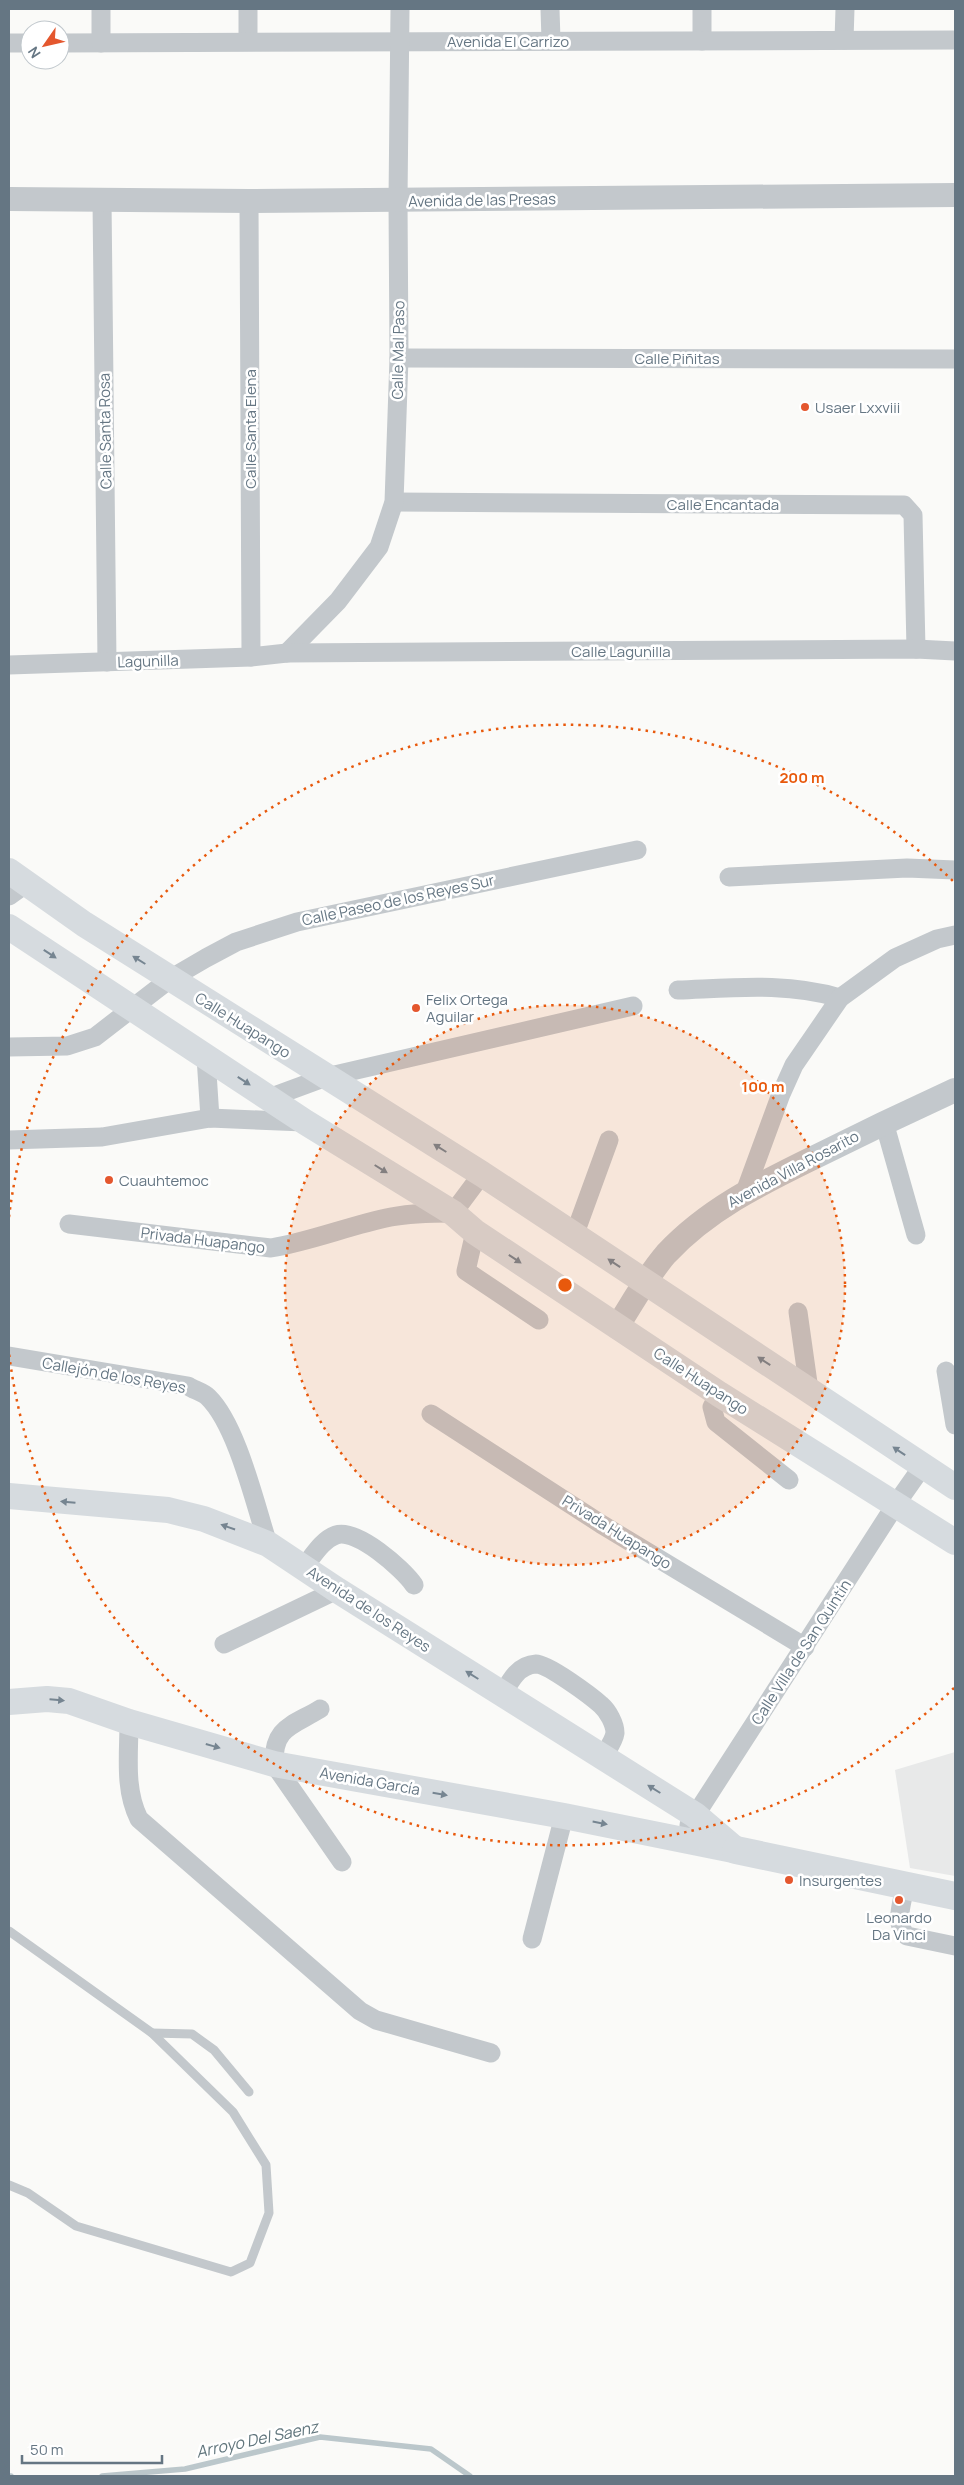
<svg xmlns="http://www.w3.org/2000/svg" width="964" height="2485" font-family="Manrope,sans-serif">
  <style>
    .built { fill: #e8e9e9 }
    .lines { fill: none; stroke-linecap: round; stroke-linejoin: round }
    .stream { stroke: #bbc7cb; stroke-width: 5.5 }
    .service { stroke: #c3c8cc; stroke-width: 9 }
    .minor { stroke: #c3c8cc; stroke-width: 19 }
    .tertiary { stroke: #c3c8cc; stroke-width: 24 }
    .secondary { stroke: #d6dbdf; stroke-width: 26 }
    .primary { stroke: #d6dbdf; stroke-width: 28 }
    .oneway { fill: #768591 }
    .ring { fill: none; stroke: #e8590c; stroke-width: 2.5; stroke-dasharray: 2.5 5 }
    .poi-dot { fill: #e4572e; stroke: #fff; stroke-width: 2 }
    .labels { text-anchor: middle; dominant-baseline: central; stroke-width: 5; stroke-linejoin: round; paint-order: stroke }
    .street-label { font-size: 15px; fill: #657683; stroke: #fff }
    .poi-label { font-size: 15px; fill: #657683; stroke: #fff; text-anchor: start }
    .water-label { font-size: 16px; font-style: italic; fill: #60757c; stroke: #fff }
    .centre { fill: #e8590c; stroke: #fff; stroke-width: 2.5 }
    .ring-label { font-size: 15px; text-anchor: middle; font-weight: bold; fill: #e8590c; stroke: #fff; stroke-width: 5; stroke-linejoin: round; paint-order: stroke }
  </style>
  <rect width="100%" height="100%" fill="#fafaf8"/>
  <!-- built -->
  <polygon class="built" points="955,1752 955,1876 910,1868 895,1770"/>
  <g class="lines">
    <!-- stream -->
    <g class="stream">
      <polyline points="9,2476 11,2476"/>
      <polyline points="102,2476 185,2469 320,2437 431,2449 470,2476"/>
    </g>
    <!-- service -->
    <g class="service">
      <polyline points="9,1931 152,2033 233,2112 266,2165 269,2213 250,2263 231,2272 76,2226 28,2193 9,2185"/>
      <polyline points="152,2033 192,2034 214,2050 249,2092"/>
    </g>
    <!-- minor -->
    <g class="minor">
      <polyline points="550,9 551,40"/>
      <polyline points="702,9 702,41"/>
      <polyline points="844,40 845,9"/>
      <polyline points="248,41 248,9"/>
      <polyline points="9,43 30,43"/>
      <polyline points="60,43 955,40"/>
      <polyline points="101,43 101,9"/>
      <polyline points="102,200 107,662"/>
      <polyline points="249,201 251,657"/>
      <polyline points="399,358 955,359"/>
      <polyline points="394,502 904,505 913,515 916,649"/>
      <polyline points="287,653 338,601 379,547 394,502 399,358 398,200 400,9"/>
      <polyline points="9,665 251,657 287,653 916,649 955,651"/>
      <polyline points="729,877 907,868 955,870"/>
      <polyline points="9,896 27,883"/>
      <path d="M678,990C732,988 787,982 840,998"/>
      <polyline points="9,1047 67,1046 95,1037 170,979 206,958 236,942 297,922 637,850"/>
      <polyline points="206,1057 210,1118"/>
      <polyline points="269,1098 326,1077 633,1006"/>
      <polyline points="884,1122 916,1235"/>
      <polyline points="9,1140 102,1137 210,1118 304,1122"/>
      <polyline points="745,1192 781,1094 794,1065 840,998 895,958 937,939 955,935"/>
      <path d="M69,1224L271,1248C312,1241 351,1225 391,1217C412,1213 432,1213 453,1213L482,1174"/>
      <polyline points="475,1232 466,1271 539,1320"/>
      <polyline points="574,1236 609,1140"/>
      <polyline points="798,1312 809,1390"/>
      <path d="M9,1356L188,1386C194,1390 203,1392 208,1397C237,1425 255,1504 268,1544"/>
      <polyline points="946,1371 955,1425"/>
      <polyline points="719,1394 712,1407 716,1422 789,1480"/>
      <polyline points="431,1414 601,1524 805,1647"/>
      <path d="M304,1567C313,1556 322,1540 336,1535C357,1528 403,1569 414,1585"/>
      <polyline points="224,1644 337,1590"/>
      <path d="M503,1694C510,1681 518,1665 536,1664C548,1664 591,1696 601,1705C608,1711 615,1724 615,1733C614,1741 607,1750 603,1757"/>
      <path d="M320,1709C292,1726 273,1727 274,1764L342,1862"/>
      <path d="M129,1722C129,1755 124,1789 139,1819L360,2011L376,2020L491,2053"/>
      <polyline points="689,1825 896,1504 922,1467"/>
      <path d="M905,1886C903,1901 893,1924 907,1936L955,1946"/>
      <polyline points="532,1939 564,1816"/>
    </g>
    <!-- tertiary -->
    <g class="tertiary">
      <polyline points="9,199 249,201 955,195"/>
      <path d="M617,1327C633,1302 647,1276 666,1254C707,1210 758,1185 811,1159C859,1135 907,1112 955,1090"/>
    </g>
    <!-- secondary -->
    <g class="secondary">
      <polyline points="9,871 84,924 482,1174 955,1487"/>
      <polyline points="9,927 305,1122 453,1213 475,1232 719,1394 955,1542"/>
      <polyline points="9,1496 168,1510 204,1519 268,1544 337,1590 695,1815 736,1850"/>
      <polyline points="9,1702 47,1699 69,1701 129,1722 274,1764 564,1816 733,1850"/>
    </g>
    <!-- primary -->
    <polyline class="primary" points="736,1850 955,1896"/>
  </g>
  <!-- one-way arrows -->
  <defs><path id="oneway-solid" d="M-6-.8H1V-3.2L6.5 0L1 3.2V.8H-6Z" transform="scale(1.25)"/></defs>
  <g class="oneway">
    <use href="#oneway-solid" transform="translate(50 954) rotate(33)"/>
    <use href="#oneway-solid" transform="translate(139 960) rotate(-148)"/>
    <use href="#oneway-solid" transform="translate(244 1081) rotate(33)"/>
    <use href="#oneway-solid" transform="translate(440 1148) rotate(-148)"/>
    <use href="#oneway-solid" transform="translate(381 1169) rotate(32)"/>
    <use href="#oneway-solid" transform="translate(515 1259) rotate(34)"/>
    <use href="#oneway-solid" transform="translate(614 1263) rotate(-146)"/>
    <use href="#oneway-solid" transform="translate(764 1361) rotate(-147)"/>
    <use href="#oneway-solid" transform="translate(899 1451) rotate(-146)"/>
    <use href="#oneway-solid" transform="translate(68 1502) rotate(-175)"/>
    <use href="#oneway-solid" transform="translate(228 1527) rotate(-161)"/>
    <use href="#oneway-solid" transform="translate(472 1675) rotate(-148)"/>
    <use href="#oneway-solid" transform="translate(57 1700) rotate(5)"/>
    <use href="#oneway-solid" transform="translate(213 1746) rotate(16)"/>
    <use href="#oneway-solid" transform="translate(654 1789) rotate(-148)"/>
    <use href="#oneway-solid" transform="translate(440 1794) rotate(10)"/>
    <use href="#oneway-solid" transform="translate(600 1823) rotate(11)"/>
  </g>
  <!-- distance rings -->
  <circle cx="565" cy="1285" r="280" fill="#e8590c" fill-opacity=".12"/>
  <g class="ring">
    <circle cx="565" cy="1285" r="280"/>
    <path d="M954 1688A560 560 0 0 1 9 1353M9 1217A560 560 0 0 1 954 882"/>
  </g>
  <!-- markers -->
  <g class="poi-dot">
    <circle cx="805" cy="407" r="5"/>
    <circle cx="416" cy="1008" r="5"/>
    <circle cx="109" cy="1180" r="5"/>
    <circle cx="789" cy="1880" r="5"/>
    <circle cx="899" cy="1900" r="5"/>
  </g>
  <g class="labels">
    <!-- street labels -->
    <g class="street-label">
      <text x="508" y="41">Avenida El Carrizo</text>
      <text transform="translate(482 200) rotate(-1)">Avenida de las Presas</text>
      <text transform="translate(398 350) rotate(-89)">Calle Mal Paso</text>
      <text x="677" y="358">Calle Piñitas</text>
      <text transform="translate(250 429) rotate(-90)">Calle Santa Elena</text>
      <text transform="translate(105 431) rotate(-91)">Calle Santa Rosa</text>
      <text x="723" y="504">Calle Encantada</text>
      <text x="621" y="651">Calle Lagunilla</text>
      <text transform="translate(148 661) rotate(-2)">Lagunilla</text>
      <text transform="translate(398 900) rotate(-12)">Calle Paseo de los Reyes Sur</text>
      <text transform="translate(243 1025) rotate(32)">Calle Huapango</text>
      <text transform="translate(793 1169) rotate(-28)">Avenida Villa Rosarito</text>
      <text transform="translate(203 1240) rotate(7)">Privada Huapango</text>
      <text transform="translate(114 1375) rotate(10)">Callejón de los Reyes</text>
      <text transform="translate(701 1381) rotate(33)">Calle Huapango</text>
      <text transform="translate(617 1532) rotate(32)">Privada Huapango</text>
      <text transform="translate(369 1609) rotate(33)">Avenida de los Reyes</text>
      <text transform="translate(801 1652) rotate(-57)">Calle Villa de San Quintín</text>
      <text transform="translate(370 1781) rotate(10)">Avenida García</text>
    </g>
    <!-- poi labels -->
    <g class="poi-label">
      <text x="815" y="407">Usaer Lxxviii</text>
      <text x="426" y="999">Felix Ortega<tspan x="426" dy="17">Aguilar</tspan></text>
      <text x="119" y="1180">Cuauhtemoc</text>
      <text x="799" y="1880">Insurgentes</text>
      <text x="899" y="1917" text-anchor="middle">Leonardo<tspan x="899" dy="17">Da Vinci</tspan></text>
    </g>
    <!-- water labels -->
    <g class="water-label">
      <text transform="translate(257 2439) rotate(-12)">Arroyo Del Saenz</text>
    </g>
  </g>
  <circle cx="565" cy="1285" r="8" class="centre"/>
  <g class="ring-label">
    <text x="802" y="783">200 m</text>
    <text x="763" y="1092">100 m</text>
  </g>
  <!-- border -->
  <rect width="964" height="2485" fill="none" stroke="#657683" stroke-width="20"/>
  <!-- north arrow -->
  <g transform="translate(45 45) rotate(236)"><circle r="24" fill="#ffffff" stroke="#c1c8cd"/>
  <path d="M0-4L9 19L0 12L-9 19Z" fill="#e4572e"/>
  <text y="-8" font-size="14" font-weight="bold" text-anchor="middle" fill="#657683">N</text>
  </g>
  <!-- scale -->
  <path d="M22 2455v8h140v-8" fill="none" stroke="#657683" stroke-width="2.5"/>
  <text x="30" y="2455" font-size="15" fill="#657683" stroke="#ffffff" stroke-width="4" paint-order="stroke">50 m</text>
</svg>
